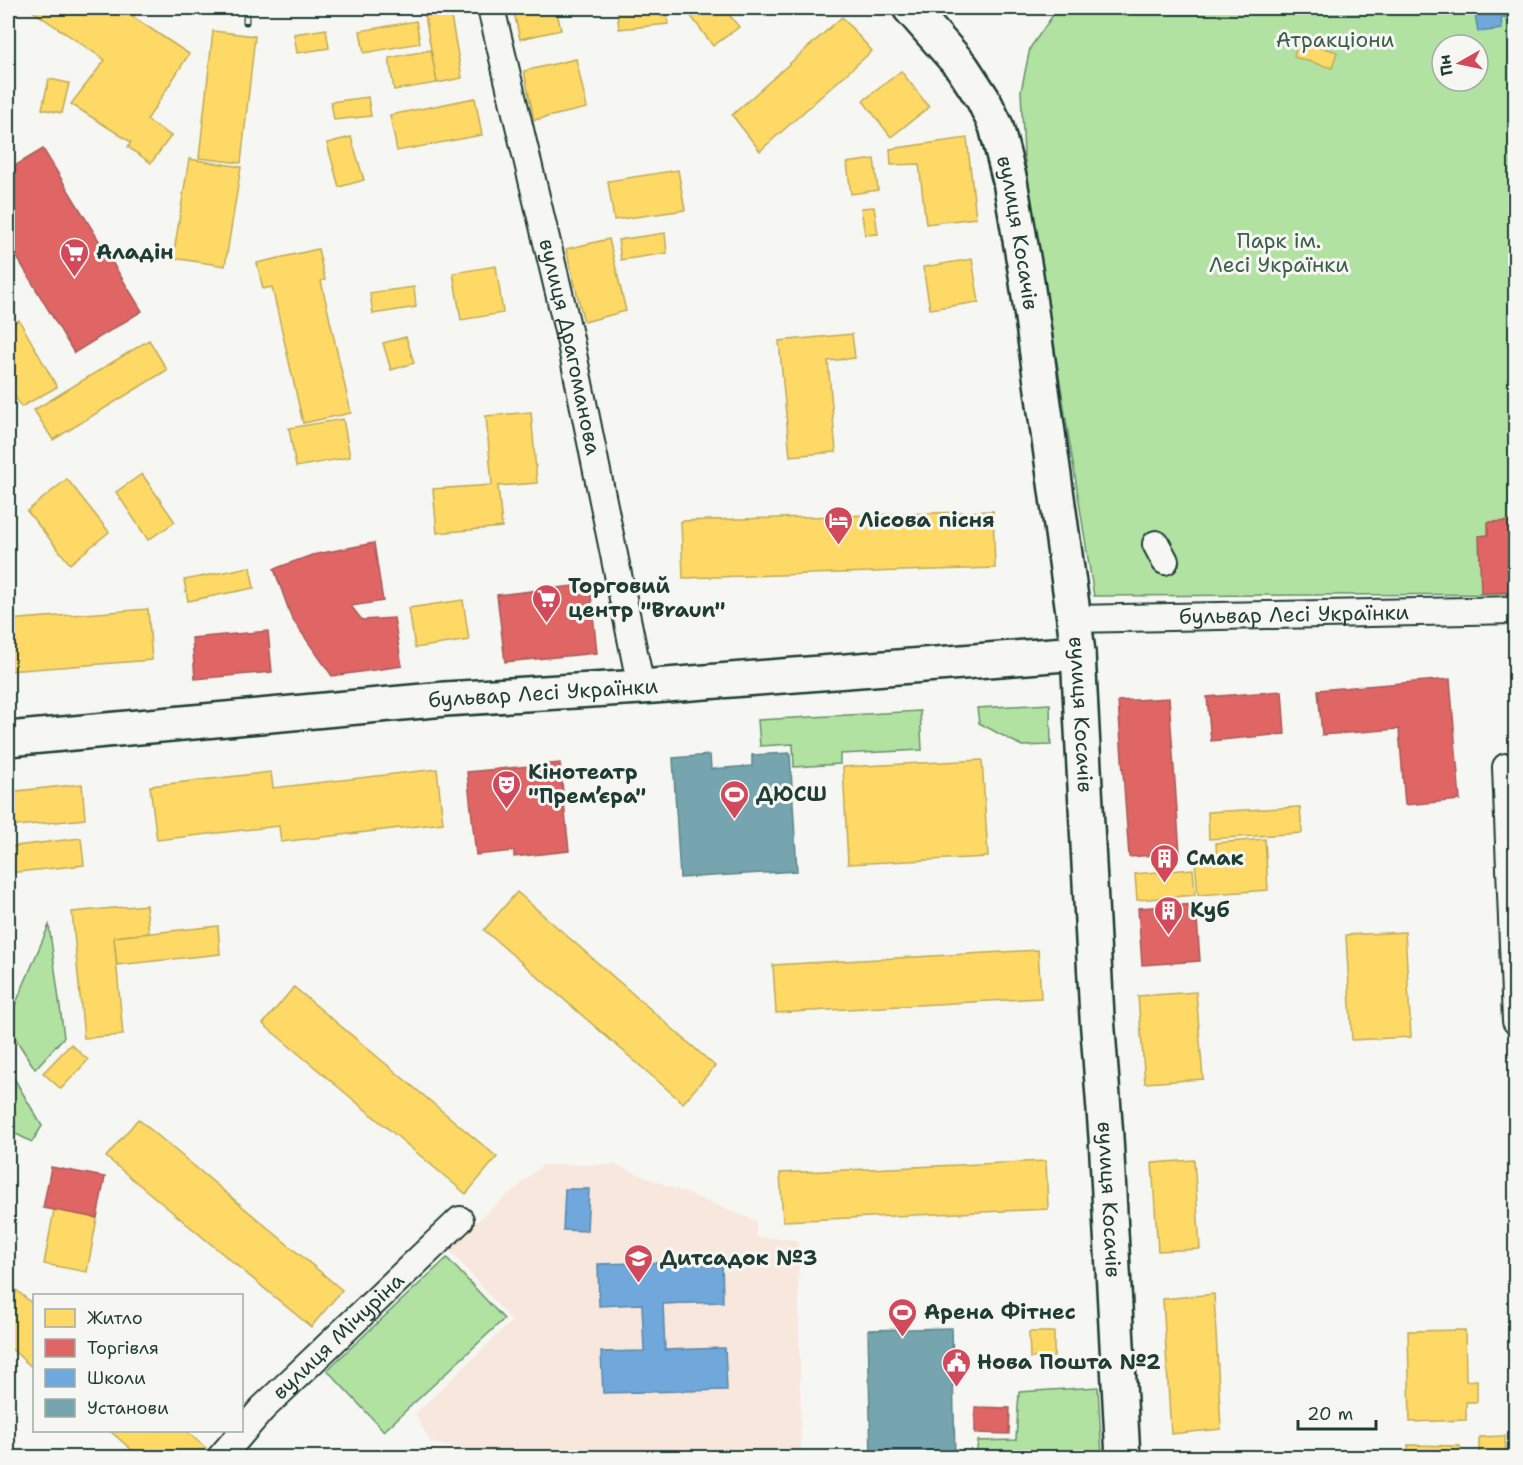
<svg xmlns="http://www.w3.org/2000/svg" width="1523" height="1465" font-family="'Shantell Sans',sans-serif">
  <style>
    .built { fill: #f7e7dc }
    .green { fill: #b1e2a2; stroke: #68906b; stroke-width: 1.5; fill-rule: evenodd }
    .homes { fill: #ffd966; stroke: #bcaa57; stroke-width: 1.5 }
    .shops { fill: #e06666; stroke: #a65a57; stroke-width: 1.5 }
    .schools { fill: #6fa8dc; stroke: #5788aa; stroke-width: 1.5 }
    .public { fill: #76a5af; stroke: #5c868a; stroke-width: 1.5 }
    .lines { fill: none; stroke-linecap: round; stroke-linejoin: round }
    .street-casing { stroke: #1f3d34; stroke-width: 30 }
    .secondary-casing { stroke: #1f3d34; stroke-width: 38 }
    .street { stroke: #f6f6f2; stroke-width: 26 }
    .secondary { stroke: #f6f6f2; stroke-width: 33 }
    .rail-casing { stroke: #1f3d34; stroke-width: 7 }
    .rail { stroke: #f6f6f2; stroke-width: 4.5; stroke-dasharray: 14; stroke-linecap: butt }
    .labels { text-anchor: middle; dominant-baseline: central; stroke-width: 6; stroke-linejoin: round; paint-order: stroke }
    .park-label { font-size: 21px; fill: #3c5e4a; stroke: #f6f6f2 }
    .street-label { font-size: 21px; fill: #1f3d34; stroke: #f6f6f2 }
    .poi-label { font-size: 21px; font-weight: bold; fill: #1f3d34; stroke: #f6f6f2; text-anchor: start }
  </style>
  <rect width="100%" height="100%" fill="#f6f6f2"/>
  <filter id="ink" filterUnits="userSpaceOnUse"><feTurbulence type="fractalNoise" baseFrequency=".0167" numOctaves="2"/><feDisplacementMap in="SourceGraphic" scale="12" xChannelSelector="R" yChannelSelector="G"/><feConvolveMatrix kernelMatrix="1 2 1 2 8 2 1 2 1" color-interpolation-filters="sRGB"/></filter>
  <g filter="url(#ink)">
    <!-- built -->
    <polygon class="built" points="543,1165 615,1165 756,1221 756,1237 798,1240 801,1457 489,1457 431,1442 415,1414 512,1321 447,1247"/>
    <!-- green -->
    <g class="green">
      <path d="M1058,8H1515V594L1094,596L1024,155L1021,91L1030,48ZM1442,45H1478V81H1442Z"/>
      <polygon points="1050,704 1051,745 1022,746 979,723 977,708"/>
      <polygon points="920,711 922,750 840,754 840,764 794,767 793,744 760,746 758,720"/>
      <polygon points="49,925 64,1037 35,1069 8,1027 8,1022"/>
      <polygon points="8,1068 42,1126 32,1142 8,1130"/>
      <polygon points="447,1258 504,1319 384,1431 327,1370"/>
      <polygon points="1098,1387 1102,1457 976,1457 978,1441 1016,1440 1019,1392"/>
    </g>
    <!-- homes -->
    <g class="homes">
      <polygon points="28,8 140,8 133,17 189,54 147,120 171,136 151,163 128,147 131,142 71,104 105,60"/>
      <polygon points="513,8 556,8 561,30 520,39"/>
      <polygon points="617,8 666,8 668,24 619,29"/>
      <polygon points="685,8 724,8 739,27 713,46"/>
      <polygon points="450,11 462,78 437,83 425,16"/>
      <polygon points="842,17 872,51 760,151 732,115"/>
      <polygon points="416,21 420,43 364,53 360,31"/>
      <polygon points="326,29 329,48 297,53 294,34"/>
      <polygon points="213,31 255,36 241,163 199,158"/>
      <polygon points="1298,40 1337,52 1332,68 1294,57"/>
      <polygon points="431,50 437,83 394,90 389,58"/>
      <polygon points="576,59 587,108 534,120 524,71"/>
      <polygon points="901,71 929,107 891,137 863,101"/>
      <polygon points="49,79 69,83 62,113 42,109"/>
      <polygon points="368,97 371,116 334,120 331,102"/>
      <polygon points="475,98 482,135 397,151 390,115"/>
      <polygon points="351,137 364,180 339,187 327,143"/>
      <polygon points="967,138 976,218 926,224 919,164 891,165 890,149"/>
      <polygon points="189,159 241,167 225,266 173,258"/>
      <polygon points="874,159 878,190 851,194 847,163"/>
      <polygon points="678,170 685,210 614,220 608,181"/>
      <polygon points="874,207 878,234 865,235 861,208"/>
      <polygon points="665,233 667,253 621,260 618,240"/>
      <polygon points="609,239 626,311 584,322 566,249"/>
      <polygon points="318,249 325,280 321,281 351,413 303,423 272,287 263,289 257,263"/>
      <polygon points="972,259 979,302 930,309 923,267"/>
      <polygon points="496,266 503,313 461,320 453,273"/>
      <polygon points="414,287 416,307 373,314 370,293"/>
      <polygon points="19,320 57,387 21,407 8,384 8,326"/>
      <polygon points="852,334 855,358 828,361 836,452 790,456 779,341"/>
      <polygon points="406,337 414,363 391,370 383,343"/>
      <polygon points="149,340 167,370 53,440 34,410"/>
      <polygon points="531,412 537,483 498,486 502,527 437,533 433,489 492,485 486,416"/>
      <polygon points="343,419 350,457 296,467 289,428"/>
      <polygon points="142,474 175,522 148,540 116,492"/>
      <polygon points="67,479 109,532 70,564 27,511"/>
      <polygon points="993,511 995,568 683,578 681,521"/>
      <polygon points="250,567 254,588 188,601 184,580"/>
      <polygon points="463,600 469,640 415,648 409,608"/>
      <polygon points="148,609 152,660 8,671 8,620"/>
      <polygon points="982,760 988,857 848,864 843,767"/>
      <polygon points="437,769 443,823 281,842 279,826 157,840 150,786 271,772 273,788"/>
      <polygon points="82,784 85,819 8,827 8,792"/>
      <polygon points="1300,807 1302,833 1209,839 1208,812"/>
      <polygon points="81,838 84,865 8,873 8,847"/>
      <polygon points="1265,839 1268,890 1198,895 1195,861 1217,860 1216,843"/>
      <polygon points="1193,869 1195,895 1137,900 1135,874"/>
      <polygon points="517,892 715,1066 683,1103 484,930"/>
      <polygon points="146,905 149,933 114,937 123,1035 84,1038 72,912"/>
      <polygon points="218,926 220,954 117,965 114,937"/>
      <polygon points="1405,932 1411,1037 1352,1040 1346,935"/>
      <polygon points="1038,950 1041,998 776,1013 773,965"/>
      <polygon points="294,987 497,1157 466,1194 263,1024"/>
      <polygon points="1196,992 1203,1079 1145,1083 1138,996"/>
      <polygon points="71,1044 88,1060 61,1089 43,1073"/>
      <polygon points="138,1119 342,1290 311,1327 106,1157"/>
      <polygon points="1194,1160 1200,1249 1158,1251 1152,1163"/>
      <polygon points="1046,1161 1048,1209 783,1221 780,1173"/>
      <polygon points="54,1210 97,1218 87,1272 44,1264"/>
      <polygon points="8,1283 34,1305 34,1369 8,1346"/>
      <polygon points="1214,1294 1221,1429 1171,1434 1163,1299"/>
      <polygon points="1465,1330 1466,1381 1477,1380 1477,1402 1466,1402 1466,1420 1410,1422 1408,1331"/>
      <polygon points="1029,1332 1054,1332 1054,1357 1030,1358"/>
      <polygon points="109,1430 185,1430 206,1448 198,1458 141,1458"/>
      <polygon points="1505,1436 1506,1458 1479,1458 1479,1437"/>
      <polygon points="1408,1445 1460,1446 1460,1458 1408,1458"/>
    </g>
    <!-- shops -->
    <g class="shops">
      <polygon points="43,149 142,311 74,353 8,242 8,170"/>
      <polygon points="1516,521 1516,592 1481,593 1479,536 1488,535 1488,522"/>
      <polygon points="374,543 383,601 351,606 362,620 394,618 402,666 332,676 292,619 274,569 312,555"/>
      <polygon points="590,584 597,653 505,662 497,595"/>
      <polygon points="268,631 272,672 195,679 192,638"/>
      <polygon points="1450,679 1460,800 1405,805 1399,729 1322,735 1318,690"/>
      <polygon points="1282,691 1285,734 1211,741 1207,697"/>
      <polygon points="1169,698 1180,853 1129,857 1118,701"/>
      <polygon points="560,763 569,851 514,857 514,851 476,855 467,772"/>
      <polygon points="1196,904 1200,961 1142,965 1138,908"/>
      <polygon points="51,1167 105,1177 97,1218 43,1208"/>
      <polygon points="975,1407 1010,1408 1009,1434 975,1433"/>
    </g>
    <!-- schools -->
    <g class="schools">
      <polygon points="1474,8 1516,8 1516,16 1501,18 1502,29 1478,32"/>
      <polygon points="565,1189 589,1189 587,1231 563,1230"/>
      <polygon points="722,1261 723,1302 663,1304 665,1350 725,1348 727,1390 603,1393 601,1352 644,1351 642,1304 599,1306 598,1264"/>
    </g>
    <!-- public -->
    <g class="public">
      <polygon points="790,753 797,871 680,878 673,758 710,755 711,769 752,766 752,755"/>
      <polygon points="952,1328 955,1458 871,1458 868,1330"/>
    </g>
    <g class="lines">
      <defs>
        <g id="street">
          <path id="s1" d="M491,8L570,339L641,687"/>
          <polyline points="1156,544 1165,561"/>
          <path id="s2" d="M1074,619L1516,610"/>
          <polyline points="1506,767 1516,1021"/>
          <path id="s3" d="M220,1458L262,1409L460,1220"/>
        </g>
        <g id="secondary">
          <path id="s4" d="M910,8L962,67L983,99L996,126L1010,181L1026,275L1074,619L1078,653L1097,1017L1106,1137L1123,1458"/>
          <path id="s5" d="M8,739L445,699L641,687L1078,653"/>
        </g>
      </defs>
      <!-- street casing -->
      <use href="#street" class="street-casing"/>
      <!-- secondary casing -->
      <use href="#secondary" class="secondary-casing"/>
      <!-- street -->
      <use href="#street" class="street"/>
      <!-- secondary -->
      <use href="#secondary" class="secondary"/>
      <defs>
        <polyline id="rail" points="246,22 246,8"/>
      </defs>
      <!-- rail casing -->
      <use href="#rail" class="rail-casing"/>
      <!-- rail -->
      <use href="#rail" class="rail"/>
    </g>
  </g>
  <!-- icons -->
  <defs>
    <symbol id="supermarket-pin" viewBox="-11 -11 22 30"><path d="M0 17L-7.5 6A9.5 9.5 0 1 1 7.5 6Z" fill="#d1495b" stroke="#f6f6f2"/><path d="M-6-5.5h2.5l.6 2H6L4.5 2H-2.5L-4.4-4H-6ZM-1.5 3.2a1.3 1.3 0 1 0 .1 0ZM3 3.2a1.3 1.3 0 1 0 .1 0Z" fill="#fff"/></symbol>
    <symbol id="hotel-pin" viewBox="-11 -11 22 30"><path d="M0 17L-7.5 6A9.5 9.5 0 1 1 7.5 6Z" fill="#d1495b" stroke="#f6f6f2"/><path d="M-6-4.5h1.5V1H6V5H4.5V3h-9V5H-6ZM-4 0a1.8 1.8 0 1 1 3.6 0ZM.5 0V-2.5h3Q6-2.5 6 0Z" fill="#fff"/></symbol>
    <symbol id="theatre-pin" viewBox="-11 -11 22 30"><path d="M0 17L-7.5 6A9.5 9.5 0 1 1 7.5 6Z" fill="#d1495b" stroke="#f6f6f2"/><path d="M-5-5.5Q0-4 5-5.5V0Q5 5 0 6Q-5 5-5 0ZM-3.3-2.5H-1v1.5H-3.3ZM1-2.5H3.3v1.5H1ZM-2.8 1Q0 5.5 2.8 1Z" fill="#fff"/></symbol>
    <symbol id="stadium-pin" viewBox="-11 -11 22 30"><path d="M0 17L-7.5 6A9.5 9.5 0 1 1 7.5 6Z" fill="#d1495b" stroke="#f6f6f2"/><path d="M0-5a6.5 5 0 1 0 0 10a6.5 5 0 1 0 0-10ZM-3.5-1.8h7v3.6h-7Z" fill="#fff"/></symbol>
    <symbol id="building-pin" viewBox="-11 -11 22 30"><path d="M0 17L-7.5 6A9.5 9.5 0 1 1 7.5 6Z" fill="#d1495b" stroke="#f6f6f2"/><path d="M-4-6H4V6H1V3H-1V6H-4ZM-2.5-4.3h1.7v1.8h-1.7ZM.8-4.3h1.7v1.8H.8ZM-2.5-1h1.7V.8h-1.7ZM.8-1h1.7V.8H.8Z" fill="#fff"/></symbol>
    <symbol id="school-pin" viewBox="-11 -11 22 30"><path d="M0 17L-7.5 6A9.5 9.5 0 1 1 7.5 6Z" fill="#d1495b" stroke="#f6f6f2"/><path d="M0-5L7-2L0 1L-7-2ZM-4 1L0 2.5L4 1V4Q0 6-4 4Z" fill="#fff"/></symbol>
    <symbol id="civic-pin" viewBox="-11 -11 22 30"><path d="M0 17L-7.5 6A9.5 9.5 0 1 1 7.5 6Z" fill="#d1495b" stroke="#f6f6f2"/><path d="M-.6-6.5H3V-4.5H.6V-3L4-1V1h2V6H-6V1h2V-1L-.6-3ZM-1.2 2.5V6h2.4V2.5Z" fill="#fff"/></symbol>
  </defs>
  <g fill-rule="evenodd">
    <use href="#supermarket-pin" x="58" y="236" width="33" height="45"/>
    <use href="#hotel-pin" x="822" y="504" width="33" height="45"/>
    <use href="#supermarket-pin" x="530" y="582" width="33" height="45"/>
    <use href="#theatre-pin" x="490" y="768" width="33" height="45"/>
    <use href="#stadium-pin" x="718" y="778" width="33" height="45"/>
    <use href="#building-pin" x="1148" y="842" width="33" height="45"/>
    <use href="#building-pin" x="1152" y="894" width="33" height="45"/>
    <use href="#school-pin" x="622" y="1242" width="33" height="45"/>
    <use href="#stadium-pin" x="886" y="1296" width="33" height="45"/>
    <use href="#civic-pin" x="940" y="1346" width="33" height="45"/>
  </g>
  <g class="labels">
    <!-- park labels -->
    <g class="park-label">
      <text x="1335" y="40">Атракціони</text>
      <text x="1279" y="241">Парк ім.<tspan x="1279" dy="24">Лесі Українки</tspan></text>
    </g>
    <!-- street labels -->
    <g class="street-label">
      <text stroke="none"><textPath href="#s4" startOffset="256">вулиця Косачів</textPath></text>
      <text stroke="none"><textPath href="#s1" startOffset="348">вулиця Драгоманова</textPath></text>
      <text stroke="none"><textPath href="#s2" startOffset="220">бульвар Лесі Українки</textPath></text>
      <text stroke="none"><textPath href="#s5" startOffset="537">бульвар Лесі Українки</textPath></text>
      <text stroke="none"><textPath href="#s4" startOffset="742">вулиця Косачів</textPath></text>
      <text stroke="none"><textPath href="#s4" startOffset="1228">вулиця Косачів</textPath></text>
      <text stroke="none"><textPath href="#s3" startOffset="170">вулиця Мічуріна</textPath></text>
    </g>
    <!-- poi labels -->
    <g class="poi-label">
      <text x="96" y="252">Аладін</text>
      <text x="859" y="520">Лісова пісня</text>
      <text x="568" y="586">Торговий<tspan x="568" dy="24">центр "Braun"</tspan></text>
      <text x="528" y="772">Кінотеатр<tspan x="528" dy="24">"Прем’єра"</tspan></text>
      <text x="756" y="794">ДЮСШ</text>
      <text x="1186" y="858">Смак</text>
      <text x="1190" y="910">Куб</text>
      <text x="660" y="1258">Дитсадок №3</text>
      <text x="924" y="1312">Арена Фітнес</text>
      <text x="977" y="1362">Нова Пошта №2</text>
    </g>
  </g>
  <!-- margin -->
  <rect width="1523" height="1465" fill="none" stroke="#f6f6f2" stroke-width="30"/>
  <rect x="15" y="15" width="1493" height="1435" fill="none" stroke="#1f3d34" stroke-width="2" filter="url(#ink)"/>
  <!-- legend -->
  <rect x="33" y="1294" width="210" height="138" fill="#f6f6f2" stroke="#a0aca6" stroke-width="1.5"/>
  <rect x="45" y="1309" width="30" height="18" fill="#ffd966" stroke="#a0aca6" stroke-width="1.5"/>
  <text x="87" y="1324" font-size="18" fill="#1f3d34">Житло</text>
  <rect x="45" y="1339" width="30" height="18" fill="#e06666" stroke="#a0aca6" stroke-width="1.5"/>
  <text x="87" y="1354" font-size="18" fill="#1f3d34">Торгівля</text>
  <rect x="45" y="1369" width="30" height="18" fill="#6fa8dc" stroke="#a0aca6" stroke-width="1.5"/>
  <text x="87" y="1384" font-size="18" fill="#1f3d34">Школи</text>
  <rect x="45" y="1399" width="30" height="18" fill="#76a5af" stroke="#a0aca6" stroke-width="1.5"/>
  <text x="87" y="1414" font-size="18" fill="#1f3d34">Установи</text>
  <!-- north arrow -->
  <g transform="translate(1460 63) rotate(261)"><circle r="28" fill="#f6f6f2" stroke="#a0aca6" stroke-width="1.5"/>
  <path d="M0-4.5L10 22L0 15L-10 22Z" fill="#d1495b"/>
  <text y="-9" font-size="16" font-weight="bold" text-anchor="middle" fill="#1f3d34">Пн</text>
  </g>
  <!-- scale -->
  <path d="M1298 1420v9h78v-9" fill="none" stroke="#1f3d34" stroke-width="3"/>
  <text x="1307" y="1420" font-size="18" fill="#1f3d34" stroke="#f6f6f2" stroke-width="4.5" paint-order="stroke">20 m</text>
</svg>
